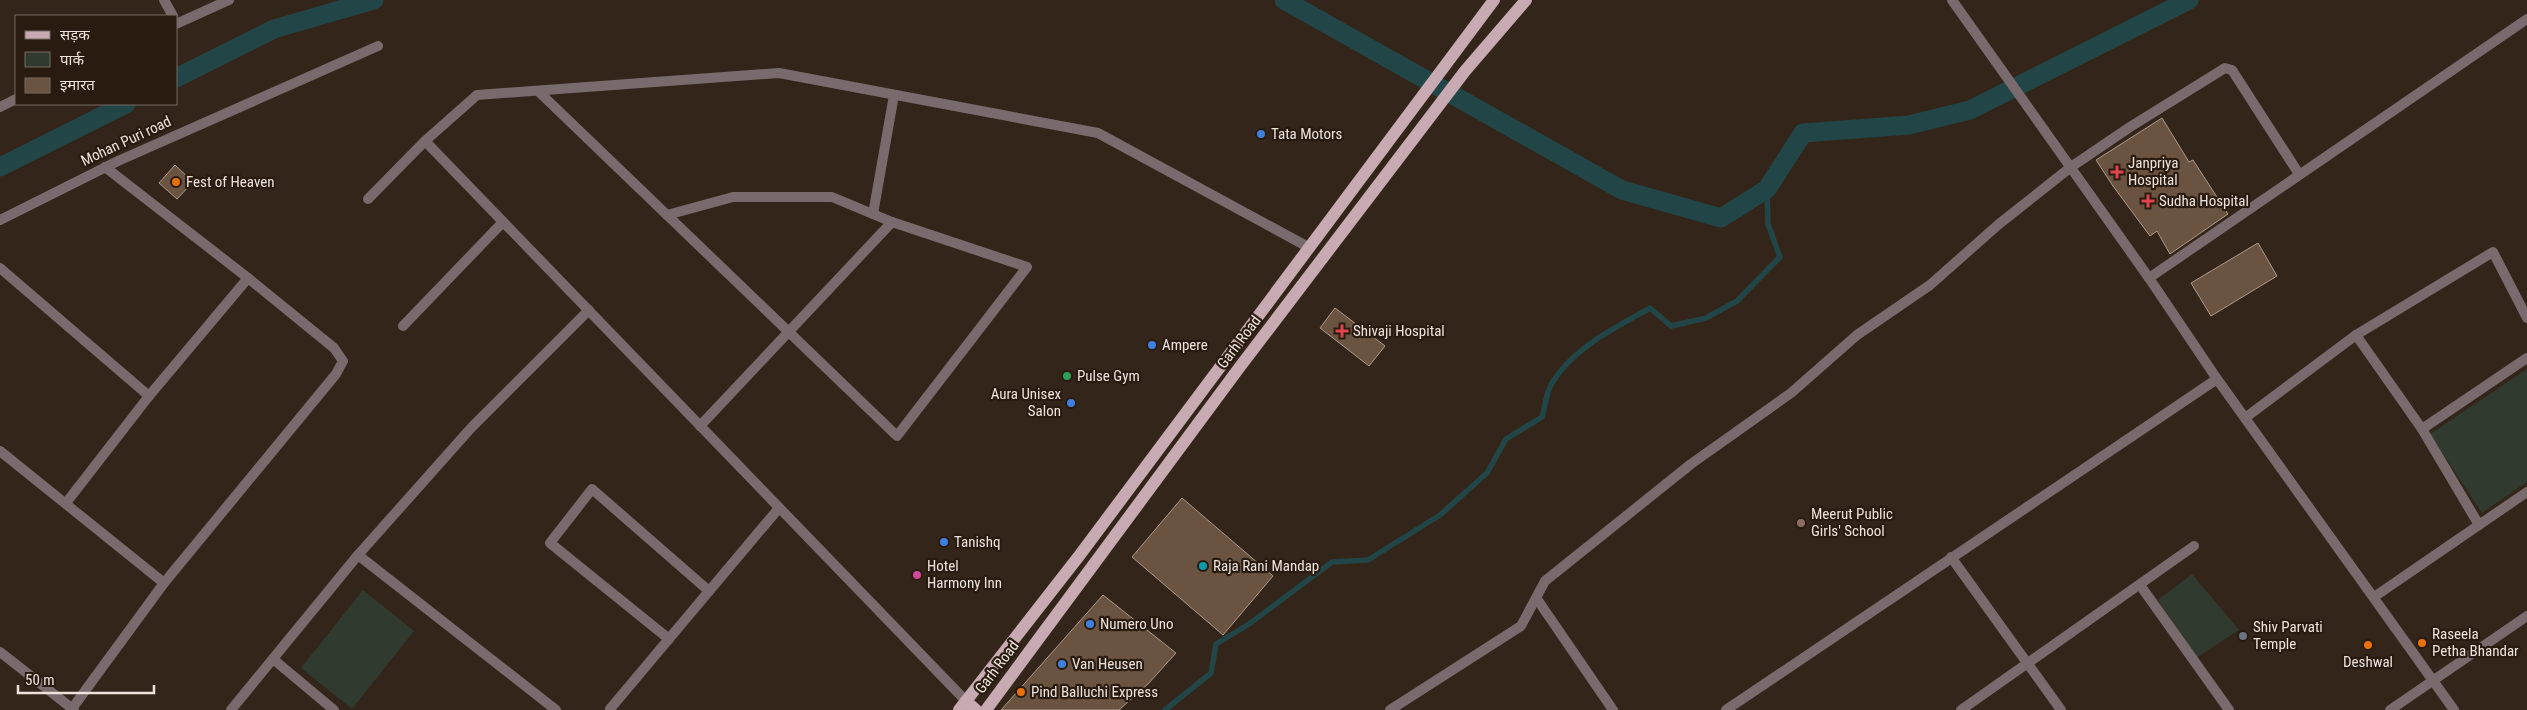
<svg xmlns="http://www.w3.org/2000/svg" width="2527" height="710" font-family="'Roboto Condensed','Noto Sans Devanagari',sans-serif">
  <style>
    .green { fill: #303a2e }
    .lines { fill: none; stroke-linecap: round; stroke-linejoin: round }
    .stream { stroke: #224647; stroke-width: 5.5 }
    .canal { stroke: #224647; stroke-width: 19 }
    .building { fill: #6a5441; stroke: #ac9a8c }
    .minor { stroke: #786a6d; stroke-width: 10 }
    .tertiary { stroke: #786a6d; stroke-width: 10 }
    .primary { stroke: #c8abb2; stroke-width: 12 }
    .shop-dot { fill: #3f7fe0; stroke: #291b10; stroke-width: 2 }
    .health-dot { fill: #e0444e; stroke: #291b10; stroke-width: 2 }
    .food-dot { fill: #e8710a; stroke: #291b10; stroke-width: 2 }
    .leisure-dot { fill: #2e9e5b; stroke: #291b10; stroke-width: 2 }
    .education-dot { fill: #8d6e63; stroke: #291b10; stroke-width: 2 }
    .culture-dot { fill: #0f9aa8; stroke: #291b10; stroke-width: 2 }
    .hotel-dot { fill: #d1479c; stroke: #291b10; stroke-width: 2 }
    .worship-dot { fill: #6b7280; stroke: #291b10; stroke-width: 2 }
    .labels { text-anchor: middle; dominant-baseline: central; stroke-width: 4.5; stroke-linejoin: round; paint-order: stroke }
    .poi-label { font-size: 15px; fill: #ede3dc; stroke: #291b10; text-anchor: start }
    .street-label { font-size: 15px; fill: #ede3dc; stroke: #291b10 }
  </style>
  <rect width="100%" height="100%" fill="#332519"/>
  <!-- green -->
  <g class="green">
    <polygon points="2527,369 2527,482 2482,513 2430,434"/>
    <polygon points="2192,574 2239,630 2196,658 2158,600"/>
    <polygon points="363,590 414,631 352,709 301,668"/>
  </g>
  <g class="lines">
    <!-- stream -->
    <path class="stream" d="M1165,710L1211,673L1216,644L1249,624L1332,562L1368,560L1440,515L1487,473L1506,439L1542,417C1545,407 1546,393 1552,383C1573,348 1615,328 1650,308L1671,326L1706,318L1737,301L1780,257L1768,224L1767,189"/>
    <!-- canal -->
    <g class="canal">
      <polyline points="1284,0 1622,190 1721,218 1767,189 1803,133 1909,125 1970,110 2189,0"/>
      <polyline points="176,78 274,29 374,0"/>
      <polyline points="0,167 126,104"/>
    </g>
  </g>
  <!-- building -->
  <g class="building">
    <polygon points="2162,118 2189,162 2193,160 2228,214 2170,254 2157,231 2150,236 2113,186 2096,160"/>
    <polygon points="175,165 193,182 177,199 159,183"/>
    <polygon points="2258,243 2277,276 2211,316 2191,283"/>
    <polygon points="1335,308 1385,346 1369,366 1320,328"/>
    <polygon points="1182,498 1273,576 1223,635 1132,557"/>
    <polygon points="1103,595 1176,653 1148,684 1119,710 1001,710"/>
  </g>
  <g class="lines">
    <!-- minor -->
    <g class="minor">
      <polyline points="164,0 173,16"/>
      <path d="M538,91C657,206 777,321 897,436L1027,267L892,222L700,426"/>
      <polyline points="368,199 425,141"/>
      <polyline points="873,214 894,95"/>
      <polyline points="667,215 733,197 832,197 892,222"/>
      <polyline points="0,220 118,161 378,46"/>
      <polyline points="0,268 149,396"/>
      <polyline points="2149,278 2527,19"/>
      <polyline points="403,326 503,222"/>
      <polyline points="2356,335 2493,252 2527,318"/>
      <polyline points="2245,418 2356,335 2422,429"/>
      <polyline points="0,451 164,583"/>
      <polyline points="66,503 149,396 248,278"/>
      <polyline points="2479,525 2422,429 2527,358"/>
      <polyline points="358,555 556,710"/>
      <polyline points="1951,557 2061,710"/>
      <polyline points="2140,585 2229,710"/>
      <polyline points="2374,597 2527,492"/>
      <polyline points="1537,599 1613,710"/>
      <polyline points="669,639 550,543 592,489 709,591"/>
      <polyline points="273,659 334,710"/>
      <polyline points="966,701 425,141 477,95 779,73 1098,133 1310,248"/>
      <polyline points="610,709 779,508"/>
      <polyline points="71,710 164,583 336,374 343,361 334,348 248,278 105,167"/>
      <polyline points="231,710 358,555 471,428 589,310"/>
      <polyline points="1390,710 1521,626 1545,581 1691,464 1791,393 1857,335 1930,285 1999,224 2071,167 2130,127 2225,68 2232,70 2299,174"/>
      <polyline points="1726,710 2217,379"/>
      <polyline points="1961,710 2194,546"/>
      <polyline points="2390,710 2527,616"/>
    </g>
    <!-- tertiary -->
    <g class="tertiary">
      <polyline points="1952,0 2149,278 2217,379 2454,710"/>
      <polyline points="176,24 229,0"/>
      <polyline points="0,107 16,99"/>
      <polyline points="0,652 74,710"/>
    </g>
    <!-- primary -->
    <g class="primary">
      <polyline points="966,701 976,710"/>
      <polyline points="959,710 1079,556 1494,0"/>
      <polyline points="986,710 1239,368 1465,71 1526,0"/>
    </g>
  </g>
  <!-- markers -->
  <g class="shop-dot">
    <circle cx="1261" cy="134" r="5"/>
    <circle cx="1152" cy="345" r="5"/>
    <circle cx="1071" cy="403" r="5"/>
    <circle cx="944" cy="542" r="5"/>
    <circle cx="1090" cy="624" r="5"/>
    <circle cx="1062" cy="664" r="5"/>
  </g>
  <g class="health-dot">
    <path d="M2114.5 164.5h5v5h5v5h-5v5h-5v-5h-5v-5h5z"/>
    <path d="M2145.5 193.5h5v5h5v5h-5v5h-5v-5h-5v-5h5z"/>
    <path d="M1339.5 323.5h5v5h5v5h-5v5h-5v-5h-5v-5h5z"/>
  </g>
  <g class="food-dot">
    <circle cx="176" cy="182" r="5"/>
    <circle cx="2422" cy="643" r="5"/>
    <circle cx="2368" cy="645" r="5"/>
    <circle cx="1021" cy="692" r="5"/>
  </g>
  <circle class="leisure-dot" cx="1067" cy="376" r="5"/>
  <circle class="education-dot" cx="1801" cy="523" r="5"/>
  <circle class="culture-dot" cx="1203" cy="566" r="5"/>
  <circle class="hotel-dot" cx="917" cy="575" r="5"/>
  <circle class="worship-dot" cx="2243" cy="636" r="5"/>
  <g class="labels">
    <!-- poi labels -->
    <g class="poi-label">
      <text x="1271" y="134">Tata Motors</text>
      <text x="2128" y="163">Janpriya<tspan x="2128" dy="17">Hospital</tspan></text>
      <text x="186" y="182">Fest of Heaven</text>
      <text x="2159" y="201">Sudha Hospital</text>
      <text x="1353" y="331">Shivaji Hospital</text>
      <text x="1162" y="345">Ampere</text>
      <text x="1077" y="376">Pulse Gym</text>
      <text x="1061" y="394" text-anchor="end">Aura Unisex<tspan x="1061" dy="17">Salon</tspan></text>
      <text x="1811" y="514">Meerut Public<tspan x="1811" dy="17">Girls' School</tspan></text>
      <text x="954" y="542">Tanishq</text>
      <text x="927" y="566">Hotel<tspan x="927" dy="17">Harmony Inn</tspan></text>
      <text x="1213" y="566">Raja Rani Mandap</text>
      <text x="1100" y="624">Numero Uno</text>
      <text x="2253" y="627">Shiv Parvati<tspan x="2253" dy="17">Temple</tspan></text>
      <text x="2432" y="634">Raseela<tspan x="2432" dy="17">Petha Bhandar</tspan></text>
      <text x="2368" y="662" text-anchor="middle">Deshwal</text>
      <text x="1072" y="664">Van Heusen</text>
      <text x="1031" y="692">Pind Balluchi Express</text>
    </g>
    <!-- street labels -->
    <g class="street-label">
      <text transform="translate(126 141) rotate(-25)">Mohan Puri road</text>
      <text transform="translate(1239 342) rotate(-53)">Garh Road</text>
      <text transform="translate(997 667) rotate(-53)">Garh Road</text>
    </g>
  </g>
  <!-- legend -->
  <rect x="15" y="15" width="162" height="90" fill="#291b10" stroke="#776b62"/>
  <rect x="25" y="31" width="25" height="8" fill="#c8abb2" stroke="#776b62"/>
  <text x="60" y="40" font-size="15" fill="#ede3dc">सड़क</text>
  <rect x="25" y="52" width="25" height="15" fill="#303a2e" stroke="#776b62"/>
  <text x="60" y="65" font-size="15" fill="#ede3dc">पार्क</text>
  <rect x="25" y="78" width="25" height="15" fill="#6a5441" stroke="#776b62"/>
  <text x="60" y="90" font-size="15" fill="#ede3dc">इमारत</text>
  <!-- scale -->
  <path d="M18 685v8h136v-8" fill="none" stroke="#ede3dc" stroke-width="2.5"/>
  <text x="25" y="685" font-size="15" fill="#ede3dc" stroke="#291b10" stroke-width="4" paint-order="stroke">50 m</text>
</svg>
